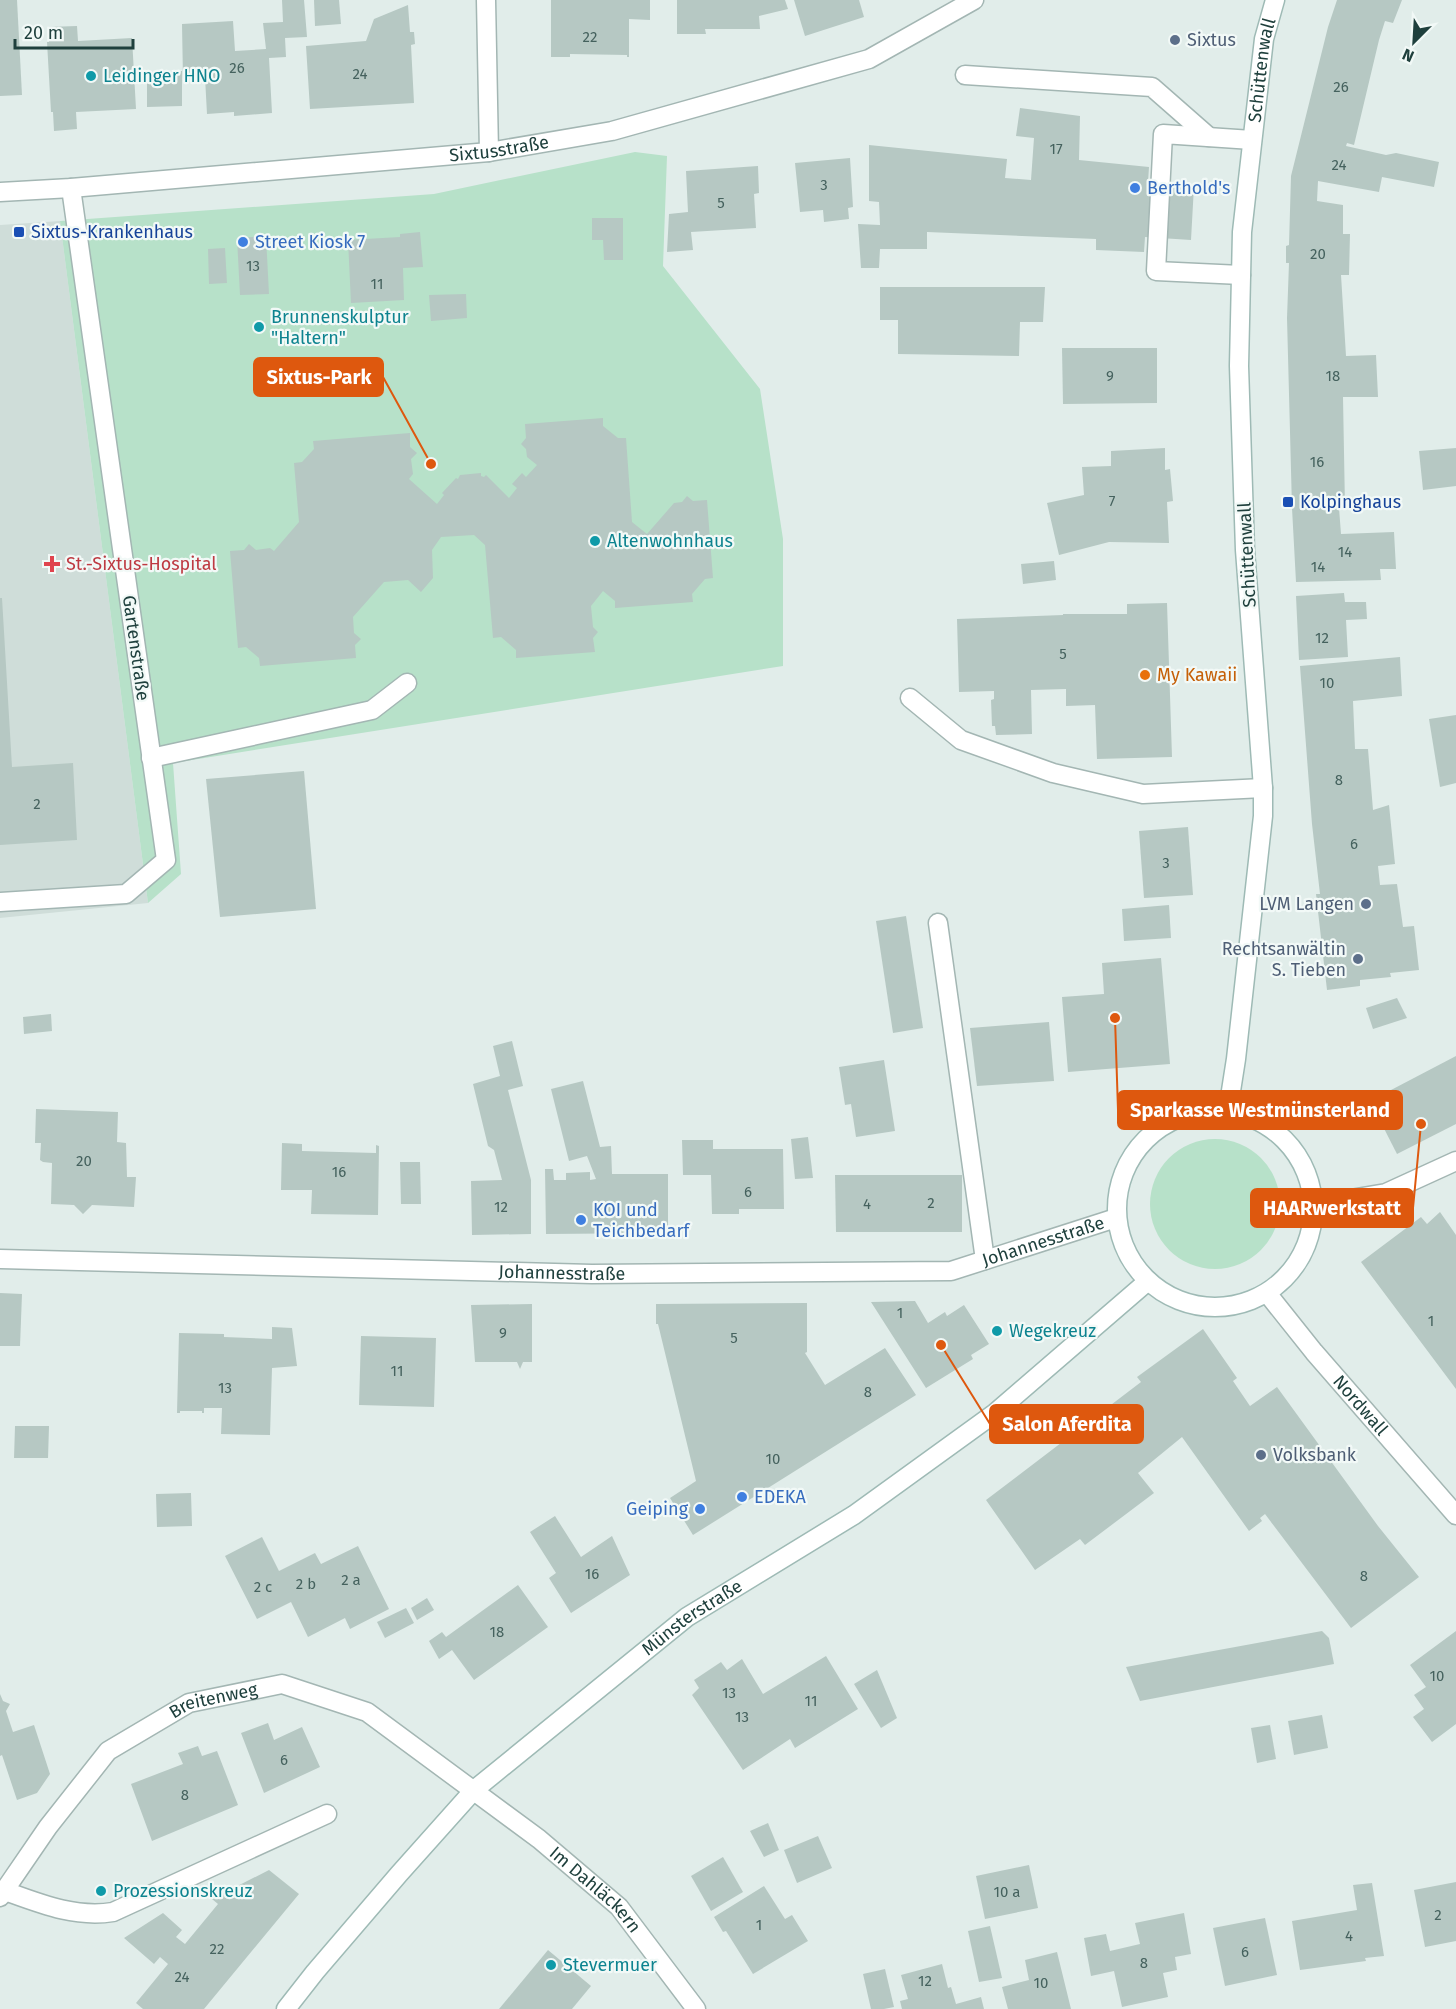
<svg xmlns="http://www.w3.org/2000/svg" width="1456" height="2009" font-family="'Fira Sans',sans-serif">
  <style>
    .built { fill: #cfddd9 }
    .green { fill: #b7e1c9 }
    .building { fill: #b6c8c3 }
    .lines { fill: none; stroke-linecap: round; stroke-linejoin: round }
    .service-casing { stroke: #a3b6b3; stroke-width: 21 }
    .minor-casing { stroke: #a3b6b3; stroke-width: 21 }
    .tertiary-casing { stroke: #a3b6b3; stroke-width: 21 }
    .secondary-casing { stroke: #9ebab5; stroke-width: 21 }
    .service { stroke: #fff; stroke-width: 18 }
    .minor { stroke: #fff; stroke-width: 18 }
    .tertiary { stroke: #fff; stroke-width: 18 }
    .secondary { stroke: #fff; stroke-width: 18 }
    .service-dot { fill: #5c6f8a; stroke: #f2f9f7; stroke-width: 2 }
    .culture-dot { fill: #0f9aa8; stroke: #f2f9f7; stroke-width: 2 }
    .shop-dot { fill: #3f7fe0; stroke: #f2f9f7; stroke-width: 2 }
    .transit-dot { fill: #1a4fb4; stroke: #f2f9f7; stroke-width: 2 }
    .health-dot { fill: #e0444e; stroke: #f2f9f7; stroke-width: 2 }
    .food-dot { fill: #e8710a; stroke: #f2f9f7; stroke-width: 2 }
    .labels { text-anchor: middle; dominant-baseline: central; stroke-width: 4.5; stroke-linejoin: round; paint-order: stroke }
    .number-label { font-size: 15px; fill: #45625e }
    .service-label { font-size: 18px; fill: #4e5e75; stroke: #f2f9f7; text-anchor: start }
    .street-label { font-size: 18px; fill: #1f403d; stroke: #f2f9f7 }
    .culture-label { font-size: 18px; fill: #0d838f; stroke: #f2f9f7; text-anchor: start }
    .shop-label { font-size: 18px; fill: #366cbe; stroke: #f2f9f7; text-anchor: start }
    .transit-label { font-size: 18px; fill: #164399; stroke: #f2f9f7; text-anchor: start }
    .health-label { font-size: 18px; fill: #be3a42; stroke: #f2f9f7; text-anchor: start }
    .food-label { font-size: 18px; fill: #c56008; stroke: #f2f9f7; text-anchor: start }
    .leader { fill: none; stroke: #de580e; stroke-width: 2 }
    .callout-dot { fill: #de580e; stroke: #f2f9f7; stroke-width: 2 }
    .callout { fill: #de580e; stroke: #de580e; stroke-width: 2 }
    .callout-label { font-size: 20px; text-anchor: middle; font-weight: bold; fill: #fff }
  </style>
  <rect width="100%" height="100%" fill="#e1edea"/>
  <!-- built -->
  <polygon class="built" points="60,221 148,903 0,918 0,225"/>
  <!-- green -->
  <g class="green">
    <polygon points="635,152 667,156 663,266 760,389 783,539 783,666 173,763 181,874 148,903 60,221 434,194"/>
    <circle cx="1215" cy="1204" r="65"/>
  </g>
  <!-- building -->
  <g class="building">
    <polygon points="0,0 17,0 22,95 0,96"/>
    <polygon points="282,0 304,0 307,37 285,38 286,57 269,58 272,113 234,116 234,112 207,114 205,77 183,79 182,24 233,21 235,51 266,49 263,23 283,22"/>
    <polygon points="314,0 339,0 341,24 315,26"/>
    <polygon points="551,0 650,0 650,20 629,19 629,57 627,57 627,55 570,54 570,57 551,57"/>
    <polygon points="677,0 785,0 788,9 759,16 760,29 705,29 706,34 677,34"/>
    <polygon points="794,0 859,0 864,17 805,36"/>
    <polygon points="1337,0 1402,0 1393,23 1385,21 1379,40 1354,145 1347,143 1346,146 1386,155 1396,153 1439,162 1434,187 1382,177 1379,192 1318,181 1317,201 1343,205 1343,234 1350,234 1349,275 1341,275 1346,356 1376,355 1378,397 1343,397 1345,508 1339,508 1341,534 1394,532 1396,569 1380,569 1381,580 1296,582 1292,508 1287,318 1289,263 1286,263 1286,246 1289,245 1291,176 1328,27"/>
    <polygon points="408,5 410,32 414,32 415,44 411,45 414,103 310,109 306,46 366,41 374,19"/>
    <polygon points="77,26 78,41 132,38 136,109 76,112 77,129 54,131 53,112 51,112 47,42 49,42 48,27"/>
    <polygon points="182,71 182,106 147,107 147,72"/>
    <polygon points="1020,108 1080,116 1079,160 1149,167 1148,182 1194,186 1191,240 1145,237 1144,252 1096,250 1096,239 927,232 927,249 880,249 879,268 861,268 858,224 880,225 879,202 869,201 869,145 1007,159 1005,178 1031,180 1034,138 1016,136"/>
    <polygon points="850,158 853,207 848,208 849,219 824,222 823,210 800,212 795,163"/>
    <polygon points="758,166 759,193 754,194 756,228 691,232 693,250 667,252 669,214 688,212 686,171"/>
    <polygon points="592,218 623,218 623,260 604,260 603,240 592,240"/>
    <polygon points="420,232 423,267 403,268 404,300 351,303 348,240 400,237 400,234"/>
    <polygon points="266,236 269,294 240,295 237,238"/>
    <polygon points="225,248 227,283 209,284 208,249"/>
    <polygon points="880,287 1045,287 1043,322 1020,322 1019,356 898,354 898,320 880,320"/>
    <polygon points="466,294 467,318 431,321 429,295"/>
    <polygon points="1062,348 1157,348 1157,403 1063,404"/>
    <polygon points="603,418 603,426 618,438 626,438 632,522 647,534 674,503 682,502 687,496 693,501 707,500 713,578 705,579 692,594 693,602 615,608 615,601 603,591 591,606 593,627 598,632 593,638 595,652 516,658 516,650 501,637 493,638 485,545 474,535 441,537 432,550 433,578 421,592 408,580 384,582 353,617 354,633 361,639 355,645 356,658 260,666 259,658 246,647 238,648 230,551 244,550 249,544 256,550 270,548 274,551 299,522 294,463 302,462 314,449 313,441 410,433 410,447 417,453 411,459 413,474 409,479 437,504 444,495 442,493 456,478 458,479 460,475 481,473 481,476 484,477 486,475 509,498 517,488 512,484 522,473 526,477 537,465 527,457 526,449 521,444 526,438 525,424"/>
    <polygon points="1165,448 1165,470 1170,469 1173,501 1167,502 1169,543 1109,542 1059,555 1047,503 1084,495 1082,467 1111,466 1111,451"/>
    <polygon points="1456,448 1456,486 1423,490 1419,451"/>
    <polygon points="1054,561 1056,580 1023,584 1021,564"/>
    <polygon points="1344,593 1345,602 1366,602 1367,619 1346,620 1348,657 1299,660 1296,596"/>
    <polygon points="0,598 2,598 12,767 73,763 77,840 0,845"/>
    <polygon points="1167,603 1172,757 1097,759 1095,705 1066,706 1066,689 1031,690 1032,734 996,735 995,726 992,726 991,700 994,699 994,691 959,692 957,619 1063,615 1063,614 1127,614 1127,604"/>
    <polygon points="1400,657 1402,696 1353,701 1355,749 1368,749 1373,810 1389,805 1395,864 1378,866 1380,885 1397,884 1403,927 1414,926 1419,970 1390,973 1391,977 1360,980 1360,986 1327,990 1316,894 1320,894 1312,824 1300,666"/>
    <polygon points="1456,715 1456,783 1440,787 1429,719"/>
    <polygon points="304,771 316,909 220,917 206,779"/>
    <polygon points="1188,827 1193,895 1144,898 1139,831"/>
    <polygon points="1169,905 1171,938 1124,941 1122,909"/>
    <polygon points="906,916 923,1028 893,1033 876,921"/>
    <polygon points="1161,958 1170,1064 1068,1072 1062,997 1104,994 1102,963"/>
    <polygon points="1397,998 1407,1018 1373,1029 1366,1008"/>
    <polygon points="51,1014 52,1031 24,1034 23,1017"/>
    <polygon points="1049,1022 1054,1081 977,1086 970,1028"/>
    <polygon points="512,1041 523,1086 508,1090 531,1180 531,1234 472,1235 471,1181 502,1180 494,1150 488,1146 473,1084 500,1076 493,1046"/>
    <polygon points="1456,1056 1456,1124 1397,1154 1370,1101"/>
    <polygon points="884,1060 895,1131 856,1137 851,1104 845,1105 839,1067"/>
    <polygon points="583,1081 600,1147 611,1146 612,1174 668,1174 668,1233 546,1234 545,1169 553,1169 554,1180 566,1180 566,1173 590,1172 590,1180 596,1179 587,1156 569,1161 551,1089"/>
    <polygon points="36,1109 118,1112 117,1142 126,1143 127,1177 136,1177 134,1207 92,1205 83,1214 74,1205 51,1204 52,1163 43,1162 40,1160 41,1143 35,1143"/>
    <polygon points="808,1137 813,1178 795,1179 791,1139"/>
    <polygon points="682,1140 713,1140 713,1149 783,1149 784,1209 739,1209 739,1214 712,1214 711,1175 683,1175"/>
    <polygon points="282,1143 302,1144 302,1151 376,1153 376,1145 379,1146 378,1215 311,1214 312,1190 281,1190"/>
    <polygon points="400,1162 420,1162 421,1204 401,1204"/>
    <polygon points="835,1175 962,1175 962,1232 836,1232"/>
    <polygon points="1440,1212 1456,1235 1456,1389 1361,1262 1421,1217 1427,1224"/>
    <polygon points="0,1293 22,1294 20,1346 0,1346"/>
    <polygon points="915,1301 928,1323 945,1312 947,1316 964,1305 989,1344 971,1355 973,1359 926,1388 871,1302"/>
    <polygon points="807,1303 807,1352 805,1353 825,1385 885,1348 916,1395 693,1535 670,1498 696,1481 658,1324 656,1324 656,1304"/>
    <polygon points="532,1304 532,1362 523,1362 520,1369 517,1362 475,1362 471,1305"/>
    <polygon points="272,1327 292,1328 297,1366 272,1368 270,1435 221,1434 222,1408 204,1408 204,1413 202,1413 202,1411 180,1411 180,1413 177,1413 179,1333 224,1334 224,1337 272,1339"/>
    <polygon points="1203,1329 1237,1378 1233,1381 1250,1406 1277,1387 1378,1526 1419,1577 1351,1628 1265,1514 1260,1518 1262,1521 1249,1531 1182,1437 1138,1473 1154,1493 1085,1545 1080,1539 1035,1570 986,1500 1141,1382 1137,1377"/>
    <polygon points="361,1336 436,1338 434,1407 359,1405"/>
    <polygon points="15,1426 49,1426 48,1458 14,1458"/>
    <polygon points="191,1493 192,1526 157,1527 156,1494"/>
    <polygon points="555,1516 581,1557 612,1536 630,1575 571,1613 549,1578 556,1573 530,1532"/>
    <polygon points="262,1537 279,1571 315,1553 321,1564 358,1546 389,1609 350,1629 345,1618 308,1637 291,1602 257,1619 225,1556"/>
    <polygon points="518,1585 548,1627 474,1680 452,1650 439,1659 429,1641 442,1632 446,1637"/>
    <polygon points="427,1598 434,1610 417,1620 411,1608"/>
    <polygon points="406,1608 414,1623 385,1638 377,1622"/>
    <polygon points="1322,1631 1329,1638 1334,1664 1140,1701 1126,1667"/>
    <polygon points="1456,1631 1456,1724 1432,1742 1413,1717 1424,1709 1414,1695 1426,1687 1410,1665"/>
    <polygon points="826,1656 858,1709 795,1748 790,1739 743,1770 692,1695 699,1688 694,1680 721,1662 727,1670 742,1659 763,1694"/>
    <polygon points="877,1670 897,1718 881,1728 854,1684"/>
    <polygon points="0,1694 3,1701 10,1704 6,1711 13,1732 34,1725 50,1774 37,1793 17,1800 2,1755 0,1756"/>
    <polygon points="1322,1715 1328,1748 1294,1755 1288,1721"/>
    <polygon points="268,1723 274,1740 302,1727 320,1767 264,1793 241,1733"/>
    <polygon points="1270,1725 1276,1759 1257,1763 1251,1728"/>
    <polygon points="198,1746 202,1756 217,1751 238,1805 152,1841 131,1784 183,1764 178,1753"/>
    <polygon points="768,1823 779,1850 764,1857 750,1831"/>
    <polygon points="818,1836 832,1868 797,1883 784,1850"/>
    <polygon points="723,1857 743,1892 711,1911 691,1876"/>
    <polygon points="1029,1865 1038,1908 985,1919 976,1876"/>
    <polygon points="269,1870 299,1894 204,2009 143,2009 136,2003 168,1964 160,1957 154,1964 124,1938 163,1913 182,1930 176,1937 185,1944 218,1904 212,1899"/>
    <polygon points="1456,1882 1456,1941 1425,1947 1414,1890"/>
    <polygon points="1372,1883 1384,1956 1365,1958 1366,1961 1300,1970 1292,1921 1357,1910 1353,1885"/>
    <polygon points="764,1886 785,1919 792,1915 808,1941 753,1974 726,1931 723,1932 714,1917"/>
    <polygon points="1184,1913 1191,1954 1175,1957 1177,1970 1163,1973 1168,1997 1122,2007 1114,1971 1091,1976 1084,1938 1106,1934 1110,1951 1140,1944 1135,1923"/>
    <polygon points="1265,1918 1277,1975 1225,1986 1213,1928"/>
    <polygon points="990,1926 1002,1978 979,1982 968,1931"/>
    <polygon points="548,1950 591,1986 572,2009 499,2009"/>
    <polygon points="1057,1952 1071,2009 1008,2009 1002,1987 1029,1980 1025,1960"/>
    <polygon points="942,1964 948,1988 951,1987 956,2004 981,1997 984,2009 902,2009 900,2001 908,1999 901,1975"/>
    <polygon points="885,1969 894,2007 884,2009 871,2009 863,1974"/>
  </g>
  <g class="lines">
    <defs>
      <g id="service">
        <polyline points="486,0 489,152"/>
        <polyline points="965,75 1152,87 1209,137"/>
        <polyline points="1241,275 1156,271 1163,134 1252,140"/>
        <polyline points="910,698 961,740 1053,773 1143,794 1263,788"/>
        <polyline points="151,758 372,710 407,683"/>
        <polyline points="0,902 126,894 166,860 71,188"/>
        <polyline points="938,923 985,1260"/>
      </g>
      <g id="minor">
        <path id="s1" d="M0,192L71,188L489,152L612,131L869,59L974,0"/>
        <polyline points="1315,1205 1386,1193 1456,1161"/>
        <path id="s2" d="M0,1259L592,1274L951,1271L1116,1218"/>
        <path d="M5,1891C41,1904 75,1918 113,1912L327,1814"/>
        <path id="s3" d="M0,1897L48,1827L108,1751L189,1703L282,1684L367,1712L539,1839L619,1907L696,2009"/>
      </g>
      <g id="tertiary">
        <path id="s4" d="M1267,1293L1314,1352L1456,1515"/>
      </g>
      <g id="secondary">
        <path id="s5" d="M1228,1110L1236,1059L1263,816V788L1245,550L1239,366L1242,232L1264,39L1275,0"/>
        <circle cx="1215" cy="1209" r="98"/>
        <path id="s6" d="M286,2009L315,1972L399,1874L474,1790L687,1617L854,1515L995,1413L1148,1281"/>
      </g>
    </defs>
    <!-- service casing -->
    <use href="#service" class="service-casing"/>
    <!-- minor casing -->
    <use href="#minor" class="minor-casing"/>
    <!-- tertiary casing -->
    <use href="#tertiary" class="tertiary-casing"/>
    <!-- secondary casing -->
    <use href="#secondary" class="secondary-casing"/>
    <!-- service -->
    <use href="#service" class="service"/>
    <!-- minor -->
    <use href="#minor" class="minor"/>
    <!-- tertiary -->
    <use href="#tertiary" class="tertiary"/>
    <!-- secondary -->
    <use href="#secondary" class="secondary"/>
  </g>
  <!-- markers -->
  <g class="service-dot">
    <circle cx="1175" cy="40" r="6"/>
    <circle cx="1366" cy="904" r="6"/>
    <circle cx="1358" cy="959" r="6"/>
    <circle cx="1261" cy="1455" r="6"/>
  </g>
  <g class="culture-dot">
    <circle cx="91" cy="76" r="6"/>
    <circle cx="259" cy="327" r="6"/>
    <circle cx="595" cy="541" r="6"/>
    <circle cx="997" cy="1331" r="6"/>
    <circle cx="101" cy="1891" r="6"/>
    <circle cx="551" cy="1965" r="6"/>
  </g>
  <g class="shop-dot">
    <circle cx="1135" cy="188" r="6"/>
    <circle cx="243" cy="242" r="6"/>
    <circle cx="581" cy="1220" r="6"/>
    <circle cx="742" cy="1497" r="6"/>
    <circle cx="700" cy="1509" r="6"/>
  </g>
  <g class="transit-dot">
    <rect x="13" y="226" width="12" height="12" rx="3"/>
    <rect x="1282" y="496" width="12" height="12" rx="3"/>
  </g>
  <path class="health-dot" d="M49 555h6v6h6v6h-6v6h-6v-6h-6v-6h6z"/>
  <circle class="food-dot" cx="1145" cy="675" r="6"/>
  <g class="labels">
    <!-- number labels -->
    <g class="number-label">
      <text x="590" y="37">22</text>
      <text x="237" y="68">26</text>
      <text x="360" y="74">24</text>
      <text x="1341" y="87">26</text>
      <text x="1056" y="149">17</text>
      <text x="1339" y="165">24</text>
      <text x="824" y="185">3</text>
      <text x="721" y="203">5</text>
      <text x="1318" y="254">20</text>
      <text x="253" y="266">13</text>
      <text x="377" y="284">11</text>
      <text x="1110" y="376">9</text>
      <text x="1333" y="376">18</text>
      <text x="1317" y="462">16</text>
      <text x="1112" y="501">7</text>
      <text x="1345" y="552">14</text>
      <text x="1318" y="567">14</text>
      <text x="1322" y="638">12</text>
      <text x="1063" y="654">5</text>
      <text x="1327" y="683">10</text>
      <text x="1339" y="780">8</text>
      <text x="37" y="804">2</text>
      <text x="1354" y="844">6</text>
      <text x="1166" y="863">3</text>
      <text x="84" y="1161">20</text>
      <text x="339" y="1172">16</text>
      <text x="748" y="1192">6</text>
      <text x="931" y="1203">2</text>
      <text x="867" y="1204">4</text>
      <text x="501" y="1207">12</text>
      <text x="900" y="1313">1</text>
      <text x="1431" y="1321">1</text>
      <text x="503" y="1333">9</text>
      <text x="734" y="1338">5</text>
      <text x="397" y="1371">11</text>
      <text x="225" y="1388">13</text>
      <text x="868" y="1392">8</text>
      <text x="773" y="1459">10</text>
      <text x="592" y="1574">16</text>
      <text x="1364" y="1576">8</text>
      <text x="351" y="1580">2 a</text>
      <text x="306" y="1584">2 b</text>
      <text x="263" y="1587">2 c</text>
      <text x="497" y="1632">18</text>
      <text x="1437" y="1676">10</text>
      <text x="729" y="1693">13</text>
      <text x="811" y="1701">11</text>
      <text x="742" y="1717">13</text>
      <text x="284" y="1760">6</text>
      <text x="185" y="1795">8</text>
      <text x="1007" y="1892">10 a</text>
      <text x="1438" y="1915">2</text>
      <text x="759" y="1925">1</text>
      <text x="1349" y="1936">4</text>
      <text x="217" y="1949">22</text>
      <text x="1245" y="1952">6</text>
      <text x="1144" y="1963">8</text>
      <text x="182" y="1977">24</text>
      <text x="925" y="1981">12</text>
      <text x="1041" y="1983">10</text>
    </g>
    <!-- service labels -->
    <g class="service-label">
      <text x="1187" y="40">Sixtus</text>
      <text x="1354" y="904" text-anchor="end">LVM Langen</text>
      <text x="1346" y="949" text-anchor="end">Rechtsanwältin<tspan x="1346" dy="21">S. Tieben</tspan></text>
      <text x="1273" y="1455">Volksbank</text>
    </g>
    <!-- street labels -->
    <g class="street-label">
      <text stroke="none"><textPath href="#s5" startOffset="1044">Schüttenwall</textPath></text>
      <text stroke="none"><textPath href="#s1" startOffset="501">Sixtusstraße</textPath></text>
      <text transform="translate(1247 555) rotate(-93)">Schüttenwall</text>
      <text transform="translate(136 648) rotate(82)">Gartenstraße</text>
      <text stroke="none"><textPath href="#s2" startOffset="1048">Johannesstraße</textPath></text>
      <text stroke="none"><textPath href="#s2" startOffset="562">Johannesstraße</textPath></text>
      <text stroke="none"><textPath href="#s4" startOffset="146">Nordwall</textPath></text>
      <text stroke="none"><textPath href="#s6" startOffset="567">Münsterstraße</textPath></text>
      <text stroke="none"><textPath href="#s3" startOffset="300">Breitenweg</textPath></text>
      <text stroke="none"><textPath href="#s3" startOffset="750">Im Dahläckern</textPath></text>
    </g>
    <!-- culture labels -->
    <g class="culture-label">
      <text x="103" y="76">Leidinger HNO</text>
      <text x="271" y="317">Brunnenskulptur<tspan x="271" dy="21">"Haltern"</tspan></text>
      <text x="607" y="541">Altenwohnhaus</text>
      <text x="1009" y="1331">Wegekreuz</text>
      <text x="113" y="1891">Prozessionskreuz</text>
      <text x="563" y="1965">Stevermuer</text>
    </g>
    <!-- shop labels -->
    <g class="shop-label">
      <text x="1147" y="188">Berthold's</text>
      <text x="255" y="242">Street Kiosk 7</text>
      <text x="593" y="1210">KOI und<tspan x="593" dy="21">Teichbedarf</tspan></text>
      <text x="754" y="1497">EDEKA</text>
      <text x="688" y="1509" text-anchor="end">Geiping</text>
    </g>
    <!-- transit labels -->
    <g class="transit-label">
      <text x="31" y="232">Sixtus-Krankenhaus</text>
      <text x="1300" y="502">Kolpinghaus</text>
    </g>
    <!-- health labels -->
    <g class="health-label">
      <text x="66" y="564">St.-Sixtus-Hospital</text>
    </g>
    <!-- food labels -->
    <g class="food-label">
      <text x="1157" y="675">My Kawaii</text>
    </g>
  </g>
  <!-- callouts -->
  <path class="leader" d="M431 464L383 377M1115 1018L1118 1110M1421 1124L1413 1208M941 1345L990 1424"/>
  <g class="callout-dot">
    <circle cx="431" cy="464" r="6"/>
    <circle cx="1115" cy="1018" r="6"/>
    <circle cx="1421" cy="1124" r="6"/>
    <circle cx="941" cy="1345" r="6"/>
  </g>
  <g class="callout">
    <rect x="254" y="358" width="129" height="38" rx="6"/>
    <rect x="1118" y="1091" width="284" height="38" rx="6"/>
    <rect x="1251" y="1189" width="162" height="38" rx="6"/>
    <rect x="990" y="1405" width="153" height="38" rx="6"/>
  </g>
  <g class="callout-label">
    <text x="319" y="384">Sixtus-Park</text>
    <text x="1260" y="1117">Sparkasse Westmünsterland</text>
    <text x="1332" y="1215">HAARwerkstatt</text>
    <text x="1067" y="1431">Salon Aferdita</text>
  </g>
  <!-- north arrow -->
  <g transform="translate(1414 42) rotate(204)" stroke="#f2f9f7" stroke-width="4.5" paint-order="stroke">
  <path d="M0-4.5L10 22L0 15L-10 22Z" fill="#1f403d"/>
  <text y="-9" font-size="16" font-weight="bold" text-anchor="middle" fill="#1f403d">N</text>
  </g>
  <!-- scale -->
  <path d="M15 39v9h118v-9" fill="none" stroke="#1f403d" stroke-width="3"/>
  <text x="24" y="39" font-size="18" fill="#1f403d" stroke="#f2f9f7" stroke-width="4.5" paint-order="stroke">20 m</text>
</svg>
